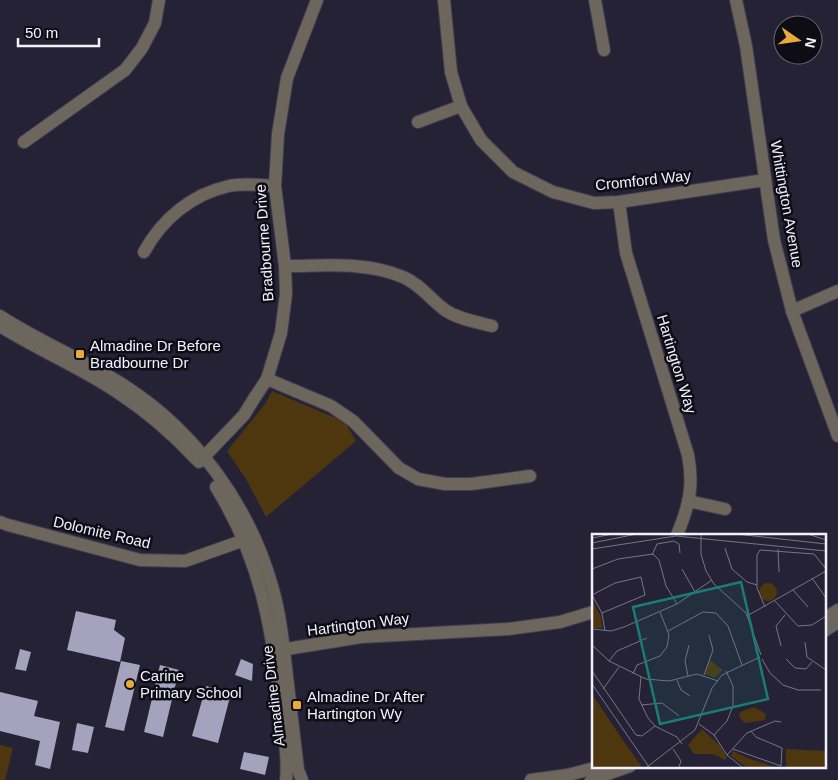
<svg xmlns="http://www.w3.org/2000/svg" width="838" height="780" font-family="Arial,sans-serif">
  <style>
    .green { fill: #4e370f }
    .building { fill: #a5a2bd }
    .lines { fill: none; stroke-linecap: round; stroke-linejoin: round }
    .minor-casing { stroke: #423f52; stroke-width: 14 }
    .tertiary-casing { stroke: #423f52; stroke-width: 14 }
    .minor { stroke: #6d665c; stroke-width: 12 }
    .tertiary { stroke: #6d665c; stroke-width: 12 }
    .poi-dot { fill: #eaaa39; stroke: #0e0d16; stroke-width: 2 }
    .labels { text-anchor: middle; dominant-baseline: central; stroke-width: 5; stroke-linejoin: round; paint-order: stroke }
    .street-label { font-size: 15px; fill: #f2f1fd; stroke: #0e0d16 }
    .poi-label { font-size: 15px; fill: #f2f1fd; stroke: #0e0d16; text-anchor: start }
    .inset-road { fill: none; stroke: #777586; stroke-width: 1 }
    .view { fill: #1a7c75; fill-opacity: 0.15; stroke: #1a7c75; stroke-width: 2.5 }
    .inset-edge { fill: none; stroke: #f2f1fd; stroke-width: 2.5 }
  </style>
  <rect width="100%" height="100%" fill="#252236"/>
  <!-- green -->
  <g class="green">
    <polygon points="272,391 345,422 356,441 266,517 246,479 227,451 265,404"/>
    <polygon points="0,745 13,748 5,780 0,780"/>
  </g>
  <!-- building -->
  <g class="building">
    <polygon points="76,611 116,620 114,630 125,638 120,662 67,650"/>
    <polygon points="20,649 31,652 26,671 15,669"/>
    <polygon points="241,659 253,664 252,681 235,675"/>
    <polygon points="121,661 140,665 124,731 105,727"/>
    <polygon points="160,665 179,670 163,737 144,732"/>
    <polygon points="206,686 231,693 218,743 192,736"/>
    <polygon points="0,692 38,701 34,716 60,722 50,769 35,765 40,741 0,731"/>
    <polygon points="77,723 94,727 88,753 72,750"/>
    <polygon points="244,752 269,757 265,775 240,769"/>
  </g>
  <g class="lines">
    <defs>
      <g id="minor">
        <polyline points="444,0 451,72 461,106 481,140 513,172 553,192 594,203 619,202 765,180"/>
        <polyline points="595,0 604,50"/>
        <polyline points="736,0 746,46 774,240 792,311 838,436"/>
        <polyline points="418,122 461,106"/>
        <polyline points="24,142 125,70 142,48 155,23 159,0"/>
        <path d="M619,202L626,253L688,455C694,486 689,506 677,535"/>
        <path d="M144,252C162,219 192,194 229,186C244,183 260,185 275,186"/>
        <path d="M285,266C323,266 366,261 403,277C420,284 430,299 445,310C458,319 477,322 492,326"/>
        <polyline points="792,311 838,291"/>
        <polyline points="267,379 331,406 353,421 399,468 418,479 445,484 471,484 530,476"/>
        <polyline points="199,462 244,415 255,397 267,379 281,333 286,294 285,266 275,186 278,134 287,78 317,0"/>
        <polyline points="688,501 725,509"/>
        <polyline points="0,522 8,525 140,560 185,561 253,537"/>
        <polyline points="274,651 361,637 508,629 560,622 593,612"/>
      </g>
      <g id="tertiary">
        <path d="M0,316C40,342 85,360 125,386C196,432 249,505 272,586C280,613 283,641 286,668C290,702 294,736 298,770L302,780"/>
        <path d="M0,326C38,350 80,367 117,392C146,411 172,433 196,459"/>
        <path d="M216,487C260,558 272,627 281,708C283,731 289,757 286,780"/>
        <polyline points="824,619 838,610"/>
        <polyline points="824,631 838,622"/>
        <polyline points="531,780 568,775 602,766"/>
        <polyline points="591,780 630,766"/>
      </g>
    </defs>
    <!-- minor casing -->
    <use href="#minor" class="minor-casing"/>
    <!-- tertiary casing -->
    <use href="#tertiary" class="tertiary-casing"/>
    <!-- minor -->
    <use href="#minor" class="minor"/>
    <!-- tertiary -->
    <use href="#tertiary" class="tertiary"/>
  </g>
  <!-- markers -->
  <g class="poi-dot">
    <rect x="75" y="349" width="10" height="10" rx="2.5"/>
    <circle cx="130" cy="684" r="5"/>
    <rect x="292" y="700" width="10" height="10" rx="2.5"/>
  </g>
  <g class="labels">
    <!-- street labels -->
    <g class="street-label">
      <text transform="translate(643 180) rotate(-6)">Cromford Way</text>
      <text transform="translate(787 204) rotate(80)">Whittington Avenue</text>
      <text transform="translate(264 243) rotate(-94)">Bradbourne Drive</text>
      <text transform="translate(677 364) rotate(73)">Hartington Way</text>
      <text transform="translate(102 532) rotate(13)">Dolomite Road</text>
      <text transform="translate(358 624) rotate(-7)">Hartington Way</text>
      <text transform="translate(273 696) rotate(-97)">Almadine Drive</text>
    </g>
    <!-- poi labels -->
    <g class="poi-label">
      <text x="90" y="345">Almadine Dr Before<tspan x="90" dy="17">Bradbourne Dr</tspan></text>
      <text x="140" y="675">Carine<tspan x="140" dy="17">Primary School</tspan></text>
      <text x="307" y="696">Almadine Dr After<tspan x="307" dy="17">Hartington Wy</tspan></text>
    </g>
  </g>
  <!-- overview -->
  <g transform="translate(592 534)">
    <rect width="234" height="234" fill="#252236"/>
    <path d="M167 58a9 9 0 1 1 18 0a9 9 0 1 1-18 0ZM0,66L9,83L10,94H0ZM118,126L131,136L123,144L113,140ZM0,160L28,202L50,233H0ZM162,173L174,180L173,186L153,189L147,183L148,178ZM110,195L128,212L135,223L133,226L121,220H102L96,211ZM194,215L234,217V233H194ZM141,217L155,224L183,233H154L139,222Z" fill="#4e370f"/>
    <path class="inset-road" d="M109,0V20L114,37L122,50L154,79L169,121M144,0L234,10M216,0L234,6M0,4L21,0M0,9L45,0M133,14L140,35L155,48L165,51M0,15L84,2L234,17M186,15L187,38M60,21L65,10L82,7L87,10L88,19M0,35L26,25L61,20L67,26L74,52L85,70M90,35L103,58M220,44L234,64M201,56L216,73M182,66L206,92L220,91L234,82M173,73L165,54V21L168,16L222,20L234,35M10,79L53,61L49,43L23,49L0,61L10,79L13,97M155,82L234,37M0,95L19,97L32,93L85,70L120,46M76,97L111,78L124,79L136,92L150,131M213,108L215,123L234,136M0,111L17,127L54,145L77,147L105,140L126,147M189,112L184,92L193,81M170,125L178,139L191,151L206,156H229M194,125L203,134L214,135L220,128M17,127L25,117L55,104M0,137L44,201L50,202L63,192M41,140L45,131L68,122L75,113L77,101L68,78M112,141L121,116L117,101M96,142L93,127L97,111M49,143L47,165L56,184L63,192L85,203L90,210M85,146L89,156L98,162M0,150L57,233M11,155L27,133M49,171L70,169L87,182M107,190L122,201L135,221L150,233M122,201L135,187L141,172V152L134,137M81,215L89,227L87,233M141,215L189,232L190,214L164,203L159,197M135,221L155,199L183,187L189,188M55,233L103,196L120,154L130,141L168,123"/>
    <path class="view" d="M149,48L176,165L68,190L41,73Z"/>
    <rect width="234" height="234" class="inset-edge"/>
  </g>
  <!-- north arrow -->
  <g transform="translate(798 40) rotate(103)"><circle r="24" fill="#0e0d16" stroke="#696872"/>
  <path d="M0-4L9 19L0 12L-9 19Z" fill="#eaaa39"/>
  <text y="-8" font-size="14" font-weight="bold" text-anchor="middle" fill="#f2f1fd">N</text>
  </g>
  <!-- scale -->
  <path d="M18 38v8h81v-8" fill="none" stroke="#f2f1fd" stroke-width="2.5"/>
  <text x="25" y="38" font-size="15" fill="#f2f1fd" stroke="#0e0d16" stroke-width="4" paint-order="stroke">50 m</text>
</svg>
